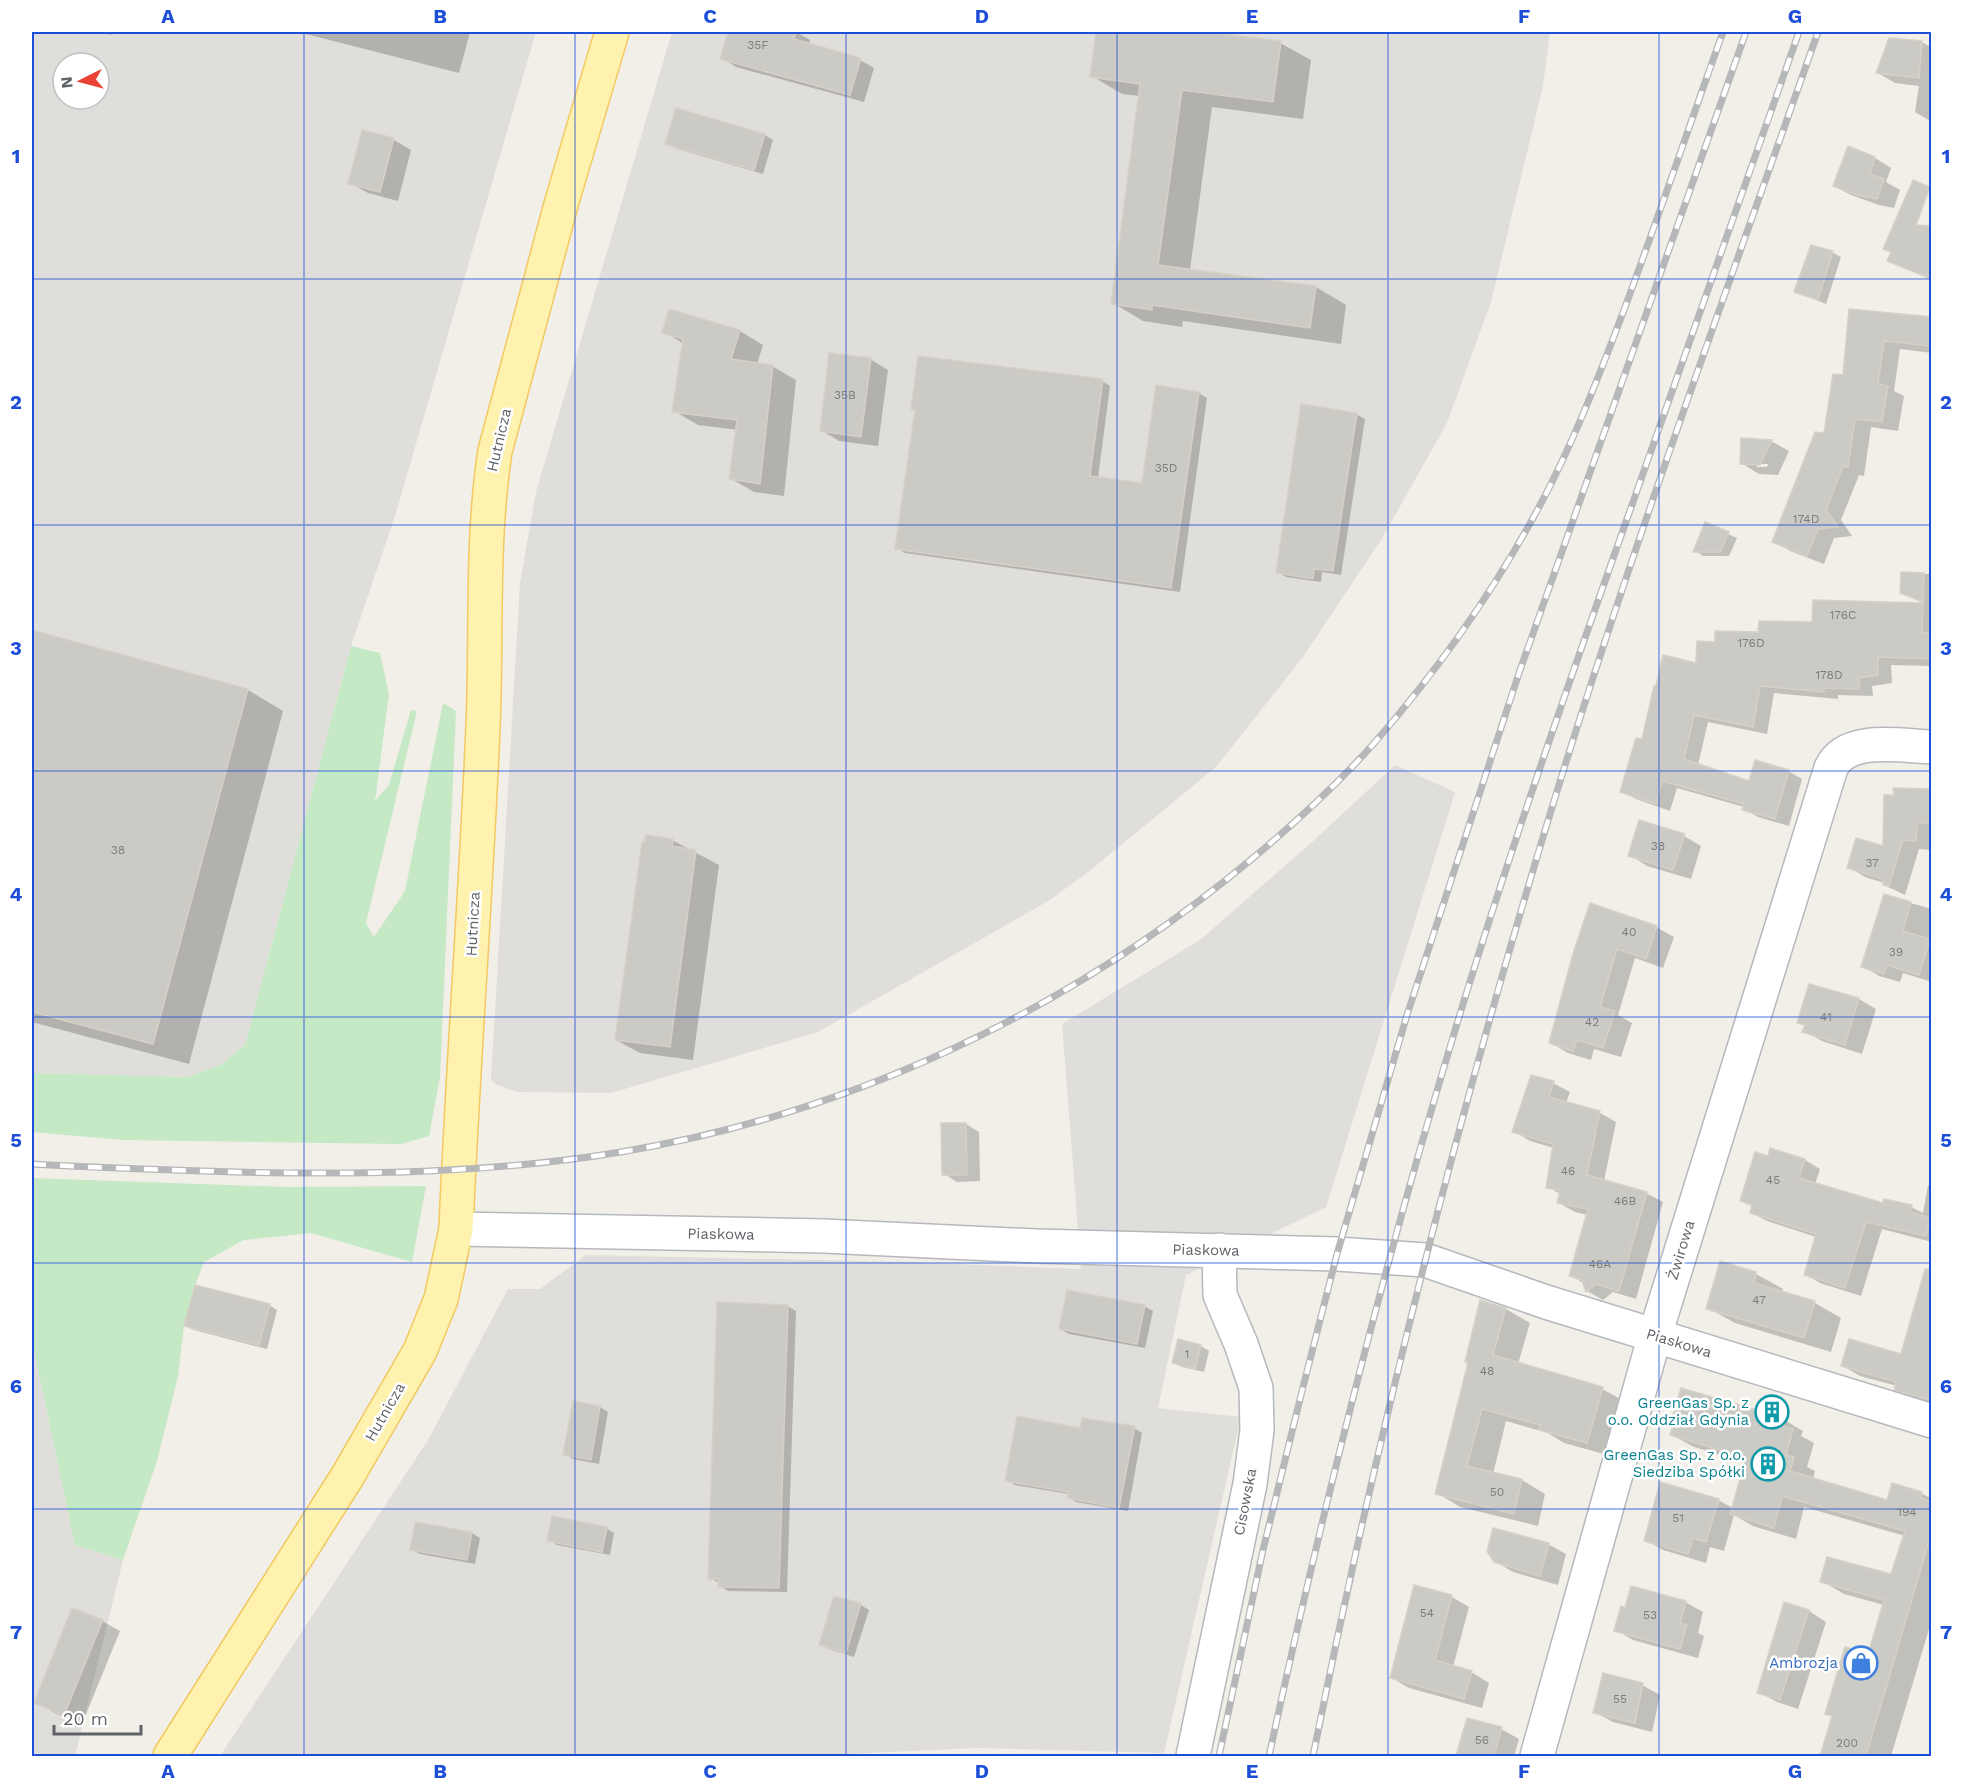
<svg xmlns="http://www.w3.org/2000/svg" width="1963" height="1788" font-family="'Work Sans',sans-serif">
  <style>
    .industrial { fill: #e0deda; fill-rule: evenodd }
    .green { fill: #c5e8c5 }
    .shadow { fill: #0003; fill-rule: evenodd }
    .building { fill: #cccac5; stroke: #d6d1c6; stroke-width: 1.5 }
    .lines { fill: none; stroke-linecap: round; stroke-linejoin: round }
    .minor-casing { stroke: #b5b8bc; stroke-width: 36 }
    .major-casing { stroke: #f2c960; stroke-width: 36 }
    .minor { stroke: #fff; stroke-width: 33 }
    .major { stroke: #fff2af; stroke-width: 33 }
    .rail-casing { stroke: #b6b7b8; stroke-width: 7 }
    .rail { stroke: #fff; stroke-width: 4.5; stroke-dasharray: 14; stroke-linecap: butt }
    .grid { fill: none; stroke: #1d4ed8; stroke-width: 1.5; stroke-opacity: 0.55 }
    .labels { text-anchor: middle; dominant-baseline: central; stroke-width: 5; stroke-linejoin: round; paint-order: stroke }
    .number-label { font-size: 12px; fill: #7a7d7f }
    .street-label { font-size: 15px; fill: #5f6368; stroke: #fff }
    .culture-label { font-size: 15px; fill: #0d838f; stroke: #fff; text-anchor: end }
    .shop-label { font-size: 15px; fill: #366cbe; stroke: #fff; text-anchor: end }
    .neatline { fill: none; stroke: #1d4ed8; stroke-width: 2 }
    .grid-label { font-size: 20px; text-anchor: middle; font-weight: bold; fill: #1d4ed8 }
  </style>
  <rect width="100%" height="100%" fill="#f1efe8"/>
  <!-- industrial -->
  <g class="industrial">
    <path d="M32,32H536L395,516L351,646L245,1045L222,1064L188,1077L32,1073ZM63,63H99V99H63Z"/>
    <polygon points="672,32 1550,32 1543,86 1491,302 1447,423 1381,540 1303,657 1216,767 1092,869 1050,900 818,1032 611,1093 517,1092 495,1084 491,1080 520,583 536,492"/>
    <polygon points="1395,765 1455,792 1326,1207 1186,1275 1158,1408 1241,1417 1164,1753 978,1748 803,1756 220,1756 428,1440 508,1289 540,1289 586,1255 906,1262 1081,1269 1062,1024 1200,940 1311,843"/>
    <polygon points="32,1341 75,1544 123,1560 75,1756 32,1756"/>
  </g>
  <!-- green -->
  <g class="green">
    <polygon points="351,646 380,653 389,694 375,801 389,785 411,710 417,711 366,923 374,937 405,891 443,703 456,711 440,1077 429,1136 401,1144 123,1140 32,1132 32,1073 188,1077 222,1064 245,1045"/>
    <polygon points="32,1178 288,1187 426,1186 412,1262 311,1233 244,1240 204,1262 195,1285 184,1326 178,1376 157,1461 123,1560 75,1545 32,1341"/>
  </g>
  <!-- shadow -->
  <g class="shadow">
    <polygon points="96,32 112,32 111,35"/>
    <polygon points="298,32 470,32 459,73"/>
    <polygon points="730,32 796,32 810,40 809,44 860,60 874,68 864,102 736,67 722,58"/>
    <polygon points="1097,32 1194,32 1280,43 1311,60 1303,119 1212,107 1190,270 1316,287 1346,305 1341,344 1183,321 1182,327 1143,321 1113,303 1140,96 1122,94 1092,76"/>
    <polygon points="1922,42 1932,48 1932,122 1915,112 1919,86 1895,83 1878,73"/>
    <polygon points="677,110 765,135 773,140 763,174 675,148 667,143"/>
    <polygon points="363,132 394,140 411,150 398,201 368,193 350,183"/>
    <polygon points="1849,148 1875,158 1891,168 1886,182 1900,190 1894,208 1879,205 1851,195 1834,186"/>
    <polygon points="1898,218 1932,278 1931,280 1889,260"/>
    <polygon points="1832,252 1841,257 1826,304 1796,292"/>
    <polygon points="1850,310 1932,318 1932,353 1900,349 1894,391 1904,396 1898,431 1871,427 1864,476 1859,475 1841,520 1852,536 1834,538 1824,564 1790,551 1774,541 1825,434 1844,376"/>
    <polygon points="670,311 740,331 763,345 757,364 772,366 796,380 784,496 754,492 730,478 738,430 698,425 674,411 684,344 664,332"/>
    <polygon points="870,359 888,370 878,446 839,441 821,430"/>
    <polygon points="1102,381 1110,386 1098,478 1143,485 1199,393 1207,398 1180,592 905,553 896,548 916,411 912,409"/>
    <polygon points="1356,414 1365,419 1341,575 1322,572 1321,582 1286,577 1278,572"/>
    <path d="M1771,441L1789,451L1778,475L1759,474L1741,463ZM1757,464H1768L1767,467H1757Z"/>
    <polygon points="1706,524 1737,538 1729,556 1703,556 1695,551"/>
    <polygon points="1902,573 1932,574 1932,666 1891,665 1892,683 1872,686 1873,696 1838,695 1838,699 1774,693 1767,734 1708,722 1698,765 1750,783 1788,771 1802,779 1789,826 1758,817 1744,809 1744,807 1677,788 1670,811 1636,799 1621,791 1643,740 1697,665 1716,644 1814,624 1814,601 1925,604 1902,592"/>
    <polygon points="32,631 248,690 283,711 189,1064 32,1022"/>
    <polygon points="1932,791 1932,850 1919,849 1905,895 1884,885 1884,883 1865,877 1849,867 1885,848"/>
    <polygon points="1684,836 1701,846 1691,879 1647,866 1630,855"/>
    <polygon points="672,840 719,865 693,1060 640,1053 616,1040"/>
    <polygon points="1885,896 1932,909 1932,982 1903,973 1900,982 1879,976 1863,966"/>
    <polygon points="1656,927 1674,937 1663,968 1635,958 1618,1015 1632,1023 1621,1057 1594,1049 1591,1060 1568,1053 1551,1043 1575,954"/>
    <polygon points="1810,985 1859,999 1876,1009 1862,1054 1822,1041 1804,1031 1806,1026 1799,1022"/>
    <polygon points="1553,1083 1570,1092 1566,1103 1600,1113 1616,1122 1604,1181 1646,1193 1663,1202 1636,1299 1613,1292 1603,1300 1587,1291 1585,1284 1570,1275 1588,1215 1575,1212 1559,1203 1560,1194 1548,1187 1554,1148 1530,1141 1514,1131"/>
    <polygon points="966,1124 979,1132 980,1181 957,1182 944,1174"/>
    <polygon points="1771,1149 1805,1160 1820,1169 1815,1184 1884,1205 1911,1207 1923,1213 1928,1185 1932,1186 1932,1242 1882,1229 1861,1296 1820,1283 1805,1274 1816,1237 1767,1221 1752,1213 1753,1207 1742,1200 1769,1158"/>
    <polygon points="1721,1263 1756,1274 1783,1289 1782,1293 1815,1303 1841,1318 1831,1352 1735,1323 1708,1308"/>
    <polygon points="1481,1302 1506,1309 1530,1323 1518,1364 1602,1389 1626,1402 1611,1456 1564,1443 1548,1433 1506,1421 1493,1474 1522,1480 1545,1494 1538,1526 1460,1507 1437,1493 1470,1363"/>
    <polygon points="269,1305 277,1310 267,1349 194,1330 186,1326"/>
    <polygon points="787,1306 796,1311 787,1592 728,1591 720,1586 720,1583 710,1578"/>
    <polygon points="1144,1306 1153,1311 1145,1348 1069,1334 1060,1329"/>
    <polygon points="1932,1313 1932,1404 1913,1399 1896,1389 1897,1386 1860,1376 1843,1366 1902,1355"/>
    <polygon points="1201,1346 1209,1351 1204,1372 1182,1367 1174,1363"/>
    <polygon points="574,1403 600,1407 608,1412 599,1464 573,1459 565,1454"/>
    <polygon points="1781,1418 1803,1431 1801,1436 1814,1443 1807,1467 1815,1471 1813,1480 1888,1502 1921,1493 1932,1499 1932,1619 1891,1756 1822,1756 1833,1717 1827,1713 1869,1655 1884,1605 1844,1594 1822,1581 1893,1576 1905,1536 1804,1507 1796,1539 1753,1526 1734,1515 1724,1551 1710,1547 1706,1563 1663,1550 1645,1540 1718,1500 1733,1508 1746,1463 1694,1447 1672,1435"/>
    <polygon points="1134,1428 1142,1433 1128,1511 1076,1502 1068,1497 1069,1494 1015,1485 1007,1480 1081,1429"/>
    <polygon points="606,1528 614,1533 610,1555 557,1545 549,1540"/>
    <polygon points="472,1533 480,1538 475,1564 420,1554 411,1549"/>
    <polygon points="1548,1544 1566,1554 1558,1585 1513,1572 1495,1561"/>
    <polygon points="1415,1587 1452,1597 1469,1607 1453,1667 1471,1672 1489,1683 1482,1708 1409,1688 1392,1678"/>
    <polygon points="835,1597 861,1605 869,1610 854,1657 829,1649 820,1645"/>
    <polygon points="1685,1602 1703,1612 1698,1633 1704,1636 1698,1658 1633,1640 1616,1630 1626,1609"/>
    <polygon points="1785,1604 1809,1611 1826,1622 1798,1709 1777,1702 1759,1692"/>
    <polygon points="102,1621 120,1631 82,1724 53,1712 36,1702"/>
    <polygon points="1642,1685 1660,1695 1652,1732 1613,1722 1595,1712"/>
    <polygon points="1501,1729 1519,1739 1514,1756 1458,1755"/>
  </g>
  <!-- building -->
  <g class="building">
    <polygon points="728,32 796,32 794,39 861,58 850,95 720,59"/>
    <polygon points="1096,32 1208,32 1281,41 1273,102 1182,90 1158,265 1316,286 1310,328 1152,305 1152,310 1111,304 1140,84 1090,77"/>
    <polygon points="1889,38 1922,41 1919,78 1876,73"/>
    <polygon points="676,108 765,134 754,170 665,144"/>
    <polygon points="362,130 394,138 380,192 348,184"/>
    <polygon points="1848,146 1875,157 1870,174 1884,179 1877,199 1861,196 1833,186"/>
    <polygon points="1913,180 1930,187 1916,225 1932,226 1932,279 1887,261 1891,252 1883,249"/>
    <polygon points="1811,245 1833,251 1818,300 1794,292"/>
    <polygon points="669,309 740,330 731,359 773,365 760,484 729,479 737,420 672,412 683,339 662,333"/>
    <polygon points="1849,309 1932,317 1932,346 1884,341 1878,384 1888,386 1882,422 1855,419 1848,467 1843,466 1826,510 1838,527 1818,529 1807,556 1772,542 1815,432 1824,433 1833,374 1843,375"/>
    <polygon points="829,353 871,358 861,437 820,431"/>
    <polygon points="918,356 1103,379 1090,476 1142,483 1156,385 1199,392 1171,588 895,549 915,410 911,409"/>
    <polygon points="1301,404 1357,413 1333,571 1314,569 1313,579 1276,573"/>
    <polygon points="1741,438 1772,440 1760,465 1740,464"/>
    <polygon points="1705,522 1729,532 1720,552 1693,552"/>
    <polygon points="1901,572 1924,573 1923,602 1900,593"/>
    <polygon points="1813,600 1923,603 1922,632 1932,633 1932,659 1878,657 1878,675 1859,678 1859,689 1824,688 1824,692 1760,686 1753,727 1694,715 1684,759 1749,781 1755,760 1789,770 1775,819 1742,810 1744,804 1662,781 1656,804 1620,792 1636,738 1642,739 1654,686 1656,686 1663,655 1696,663 1697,641 1715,642 1715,631 1758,632 1759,621 1812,622"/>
    <polygon points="32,630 248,689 153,1044 32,1012"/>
    <polygon points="1893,788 1932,789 1932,823 1918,823 1916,841 1903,840 1889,886 1883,885 1883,879 1847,868 1856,838 1883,846 1884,795 1894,795"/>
    <polygon points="1639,820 1685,834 1673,870 1628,856"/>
    <polygon points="646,835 673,839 672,846 696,850 670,1047 615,1040 642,842 644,842"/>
    <polygon points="1884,894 1911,902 1903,931 1930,939 1919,975 1887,965 1884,974 1861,967"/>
    <polygon points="1590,903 1657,926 1646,959 1617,949 1600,1007 1615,1011 1603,1048 1577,1040 1573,1051 1549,1043 1573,954"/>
    <polygon points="1809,984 1859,998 1845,1045 1802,1032 1805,1025 1797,1023"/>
    <polygon points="1531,1075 1554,1081 1549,1097 1600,1111 1587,1175 1647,1192 1619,1291 1596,1284 1586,1292 1582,1280 1569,1276 1588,1209 1557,1203 1560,1190 1546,1188 1553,1144 1512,1132"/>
    <polygon points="941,1123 966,1123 967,1175 942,1175"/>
    <polygon points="1770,1148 1805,1159 1799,1178 1883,1203 1884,1199 1912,1205 1910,1212 1931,1218 1926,1236 1866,1222 1845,1288 1804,1275 1816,1234 1750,1213 1752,1205 1740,1201 1755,1152 1768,1156"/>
    <polygon points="1720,1261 1756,1272 1754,1283 1815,1301 1804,1338 1706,1309"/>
    <polygon points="1925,1269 1932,1270 1932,1401 1894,1390 1896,1382 1841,1366 1849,1339 1901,1354"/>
    <polygon points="195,1285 270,1304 259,1345 184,1326"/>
    <polygon points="1067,1290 1145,1305 1137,1344 1059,1329"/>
    <polygon points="1480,1300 1506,1308 1493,1355 1603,1387 1587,1443 1539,1430 1540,1425 1482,1409 1467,1466 1522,1479 1514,1514 1435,1494 1468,1363 1465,1362"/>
    <polygon points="717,1302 788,1305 779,1588 718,1587 719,1579 708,1579"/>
    <polygon points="1178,1339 1201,1345 1195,1369 1172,1363"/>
    <polygon points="1681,1388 1781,1417 1779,1425 1793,1429 1786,1455 1794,1457 1790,1471 1887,1500 1892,1483 1922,1492 1920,1498 1932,1501 1932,1531 1866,1756 1820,1756 1832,1716 1825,1714 1845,1647 1868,1654 1884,1600 1820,1582 1827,1557 1891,1574 1905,1531 1782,1496 1774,1528 1730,1514 1746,1458 1670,1435 1673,1426 1670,1425"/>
    <polygon points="573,1401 600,1406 591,1460 563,1455"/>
    <polygon points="1017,1416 1080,1428 1082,1418 1135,1426 1119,1508 1067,1498 1068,1492 1005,1481"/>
    <polygon points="1660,1482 1719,1499 1706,1542 1693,1538 1688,1554 1644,1541"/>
    <polygon points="552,1516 607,1527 602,1552 547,1541"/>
    <polygon points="415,1522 472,1532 467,1560 410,1550"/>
    <polygon points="1493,1528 1549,1543 1540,1576 1494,1562 1487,1551"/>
    <polygon points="1414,1585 1452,1595 1435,1660 1472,1671 1464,1699 1390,1678"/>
    <polygon points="1631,1586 1686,1601 1680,1623 1687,1625 1680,1649 1614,1631 1621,1606 1625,1608"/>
    <polygon points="834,1596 861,1603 846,1653 819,1645"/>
    <polygon points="1784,1602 1809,1610 1780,1700 1757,1693"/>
    <polygon points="72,1608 103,1620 64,1715 34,1703"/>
    <polygon points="1603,1673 1643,1683 1635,1723 1593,1713"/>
    <polygon points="1467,1718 1502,1727 1494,1756 1456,1756"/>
  </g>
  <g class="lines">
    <defs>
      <g id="minor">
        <polyline points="456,1229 824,1236 1036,1246 1337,1254 1425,1260 1546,1302 1932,1421"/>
        <polyline points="1193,1756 1250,1484 1257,1430 1256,1388 1241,1344 1220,1295 1219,1250"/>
        <path d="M1537,1756L1655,1335L1831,768C1846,735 1901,746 1932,747"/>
      </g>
      <path id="major" d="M170,1756L347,1477L420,1351L441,1299L456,1229C463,1062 476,894 483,727C487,635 481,543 495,451L562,201L612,32"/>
    </defs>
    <!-- minor casing -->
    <use href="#minor" class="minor-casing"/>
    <!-- major casing -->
    <use href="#major" class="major-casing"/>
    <!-- minor -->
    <use href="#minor" class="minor"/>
    <!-- major -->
    <use href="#major" class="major"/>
    <defs>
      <g id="rail">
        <path d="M32,1164C100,1168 168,1170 236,1172C364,1175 494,1173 621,1152C854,1113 1072,1009 1253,858C1296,822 1339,783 1376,741C1436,672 1489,598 1533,518C1570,452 1597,381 1624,310C1658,218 1690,124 1723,32"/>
        <polyline points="1219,1756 1263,1550 1303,1387 1337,1254 1407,1015 1519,673 1746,32"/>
        <path d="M1269,1756C1322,1511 1383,1268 1456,1027C1508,856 1567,688 1627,519C1684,357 1742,194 1799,32"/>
        <path d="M1313,1756C1379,1425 1462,1098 1562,775C1640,525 1731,279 1818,32"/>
      </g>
    </defs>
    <!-- rail casing -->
    <use href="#rail" class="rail-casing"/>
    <!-- rail -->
    <use href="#rail" class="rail"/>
  </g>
  <!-- grid -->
  <path class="grid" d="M304,32V1756M575,32V1756M846,32V1756M1117,32V1756M1388,32V1756M1659,32V1756M32,279H1932M32,525H1932M32,771H1932M32,1017H1932M32,1263H1932M32,1509H1932"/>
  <!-- icons -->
  <defs>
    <symbol id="building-ring" viewBox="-11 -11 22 22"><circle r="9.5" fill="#fff" stroke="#0f9aa8" stroke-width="1.5"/><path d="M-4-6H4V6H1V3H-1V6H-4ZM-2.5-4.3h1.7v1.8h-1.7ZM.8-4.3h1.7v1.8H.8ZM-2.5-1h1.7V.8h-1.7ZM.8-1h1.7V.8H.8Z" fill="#0f9aa8"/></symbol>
    <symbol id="shop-ring" viewBox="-11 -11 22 22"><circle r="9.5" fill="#fff" stroke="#3f7fe0" stroke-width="1.5"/><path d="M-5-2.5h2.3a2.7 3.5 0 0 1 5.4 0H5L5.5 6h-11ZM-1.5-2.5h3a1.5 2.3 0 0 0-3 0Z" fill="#3f7fe0"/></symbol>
  </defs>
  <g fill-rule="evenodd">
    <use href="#building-ring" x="1753" y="1393" width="38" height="38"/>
    <use href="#building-ring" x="1749" y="1445" width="38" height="38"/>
    <use href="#shop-ring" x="1842" y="1644" width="38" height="38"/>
  </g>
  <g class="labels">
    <!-- number labels -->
    <g class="number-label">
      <text x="758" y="45">35F</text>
      <text x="845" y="395">35B</text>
      <text x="1166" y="468">35D</text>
      <text x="1806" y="519">174D</text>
      <text x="1843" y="615">176C</text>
      <text x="1751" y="643">176D</text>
      <text x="1829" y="675">178D</text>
      <text x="1658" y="846">38</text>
      <text x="118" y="850">38</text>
      <text x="1872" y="863">37</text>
      <text x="1629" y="932">40</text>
      <text x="1896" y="952">39</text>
      <text x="1826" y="1017">41</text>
      <text x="1592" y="1022">42</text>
      <text x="1568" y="1171">46</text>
      <text x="1773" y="1180">45</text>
      <text x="1625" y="1201">46B</text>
      <text x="1600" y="1264">46A</text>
      <text x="1759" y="1300">47</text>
      <text x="1187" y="1354">1</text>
      <text x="1487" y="1371">48</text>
      <text x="1497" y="1492">50</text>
      <text x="1907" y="1512">194</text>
      <text x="1678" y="1518">51</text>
      <text x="1427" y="1613">54</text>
      <text x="1650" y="1615">53</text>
      <text x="1620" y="1699">55</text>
      <text x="1482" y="1740">56</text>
      <text x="1847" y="1743">200</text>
    </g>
    <!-- street labels -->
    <g class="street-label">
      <text transform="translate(499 440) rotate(-77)">Hutnicza</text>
      <text transform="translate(473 924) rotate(-87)">Hutnicza</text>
      <text transform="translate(721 1234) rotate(1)">Piaskowa</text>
      <text transform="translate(1206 1250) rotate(1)">Piaskowa</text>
      <text transform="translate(1681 1250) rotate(-73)">Żwirowa</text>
      <text transform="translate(1679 1343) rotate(17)">Piaskowa</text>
      <text transform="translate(385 1412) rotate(-60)">Hutnicza</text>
      <text transform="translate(1245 1502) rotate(-79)">Cisowska</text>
    </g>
    <!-- culture labels -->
    <g class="culture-label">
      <text x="1749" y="1403">GreenGas Sp. z<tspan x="1749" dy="17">o.o. Oddział Gdynia</tspan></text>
      <text x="1745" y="1455">GreenGas Sp. z o.o.<tspan x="1745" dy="17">Siedziba Spółki</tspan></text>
    </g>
    <!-- shop labels -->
    <g class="shop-label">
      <text x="1838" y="1663">Ambrozja</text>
    </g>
  </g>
  <!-- border -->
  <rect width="1963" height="1788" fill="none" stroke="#ffffff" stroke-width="66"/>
  <!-- north arrow -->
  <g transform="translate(81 81) rotate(264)"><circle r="28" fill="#ffffff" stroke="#bfc1c3" stroke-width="1.5"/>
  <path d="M0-4.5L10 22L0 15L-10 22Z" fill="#ea4335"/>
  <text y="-9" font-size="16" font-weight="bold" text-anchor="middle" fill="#5f6368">N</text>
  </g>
  <!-- scale -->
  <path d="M54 1725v9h87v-9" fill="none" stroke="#5f6368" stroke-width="3"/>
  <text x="63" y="1725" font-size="18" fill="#5f6368" stroke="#ffffff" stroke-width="4.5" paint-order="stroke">20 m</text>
  <rect x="33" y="33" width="1897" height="1722" class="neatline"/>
  <g class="grid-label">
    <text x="168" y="23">A</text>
    <text x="440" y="23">B</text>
    <text x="710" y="23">C</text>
    <text x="982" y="23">D</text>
    <text x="1252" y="23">E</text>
    <text x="1524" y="23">F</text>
    <text x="1795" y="23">G</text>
    <text x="16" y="163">1</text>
    <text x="1946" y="163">1</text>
    <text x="16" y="409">2</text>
    <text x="1946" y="409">2</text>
    <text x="16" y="655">3</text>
    <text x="1946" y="655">3</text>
    <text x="16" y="901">4</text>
    <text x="1946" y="901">4</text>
    <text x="16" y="1147">5</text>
    <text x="1946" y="1147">5</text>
    <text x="16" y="1393">6</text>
    <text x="1946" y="1393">6</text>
    <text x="16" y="1639">7</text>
    <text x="1946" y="1639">7</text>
    <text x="168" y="1778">A</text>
    <text x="440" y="1778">B</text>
    <text x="710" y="1778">C</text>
    <text x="982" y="1778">D</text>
    <text x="1252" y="1778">E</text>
    <text x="1524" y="1778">F</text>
    <text x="1795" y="1778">G</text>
  </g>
</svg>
